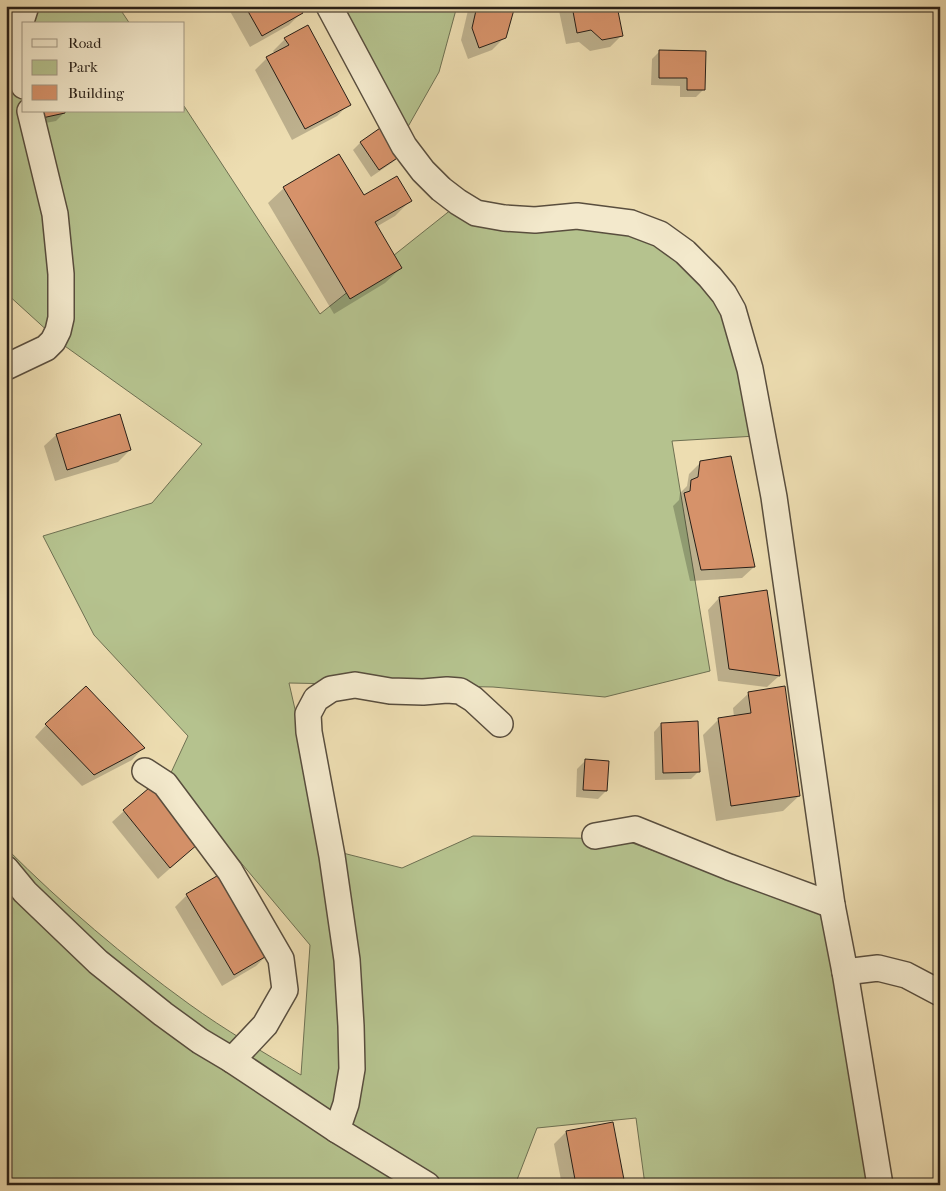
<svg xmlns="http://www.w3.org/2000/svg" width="946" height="1191" font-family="'IM FELL French Canon',serif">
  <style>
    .green { fill: #b5c28e; stroke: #6e7052 }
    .shadow { fill: #0003 }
    .building { fill: #d6926a; stroke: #281f17 }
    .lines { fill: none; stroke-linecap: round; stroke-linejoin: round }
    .minor-casing { stroke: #594e3e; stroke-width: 28 }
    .minor { stroke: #f3e9cc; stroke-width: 25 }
  </style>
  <rect width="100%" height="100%" fill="#edddb1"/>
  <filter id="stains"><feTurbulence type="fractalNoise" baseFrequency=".004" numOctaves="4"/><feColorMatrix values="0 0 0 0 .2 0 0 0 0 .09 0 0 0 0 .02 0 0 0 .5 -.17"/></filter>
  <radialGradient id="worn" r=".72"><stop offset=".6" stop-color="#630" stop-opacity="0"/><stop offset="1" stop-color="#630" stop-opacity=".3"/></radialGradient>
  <!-- green -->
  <g class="green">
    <path d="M6,6H118L130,24H24V111H184V106L320,314L452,209L621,221L723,293L756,436L672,441L710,671L605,697L493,687L289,683L327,849L402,868L473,836L621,839L821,911L877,1185H645L636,1118L537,1128L515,1185H6V848C63,905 124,957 189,1004C225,1030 263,1052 301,1075L310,945L169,777L188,736L94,635L43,536L152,503L202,444L62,344L6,293Z"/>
    <polygon points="330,6 457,6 439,72 401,139"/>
  </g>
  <!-- shadow -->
  <g class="shadow">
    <polygon points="227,6 297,6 301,13 289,25 250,47"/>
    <polygon points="469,6 513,6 505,37 492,50 468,59 461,40"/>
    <polygon points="558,6 616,6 622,35 610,47 590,51 579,42 566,44"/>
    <polygon points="285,39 349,104 337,116 292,140 255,70 267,58 275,54 273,51"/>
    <polygon points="660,51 704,89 696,97 680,97 680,86 651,85 652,59"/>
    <polygon points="32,111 64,113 56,121 35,125"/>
    <polygon points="360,143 400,155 393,162 371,177 353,150"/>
    <polygon points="284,188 364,197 411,200 395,216 376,227 401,268 385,283 334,314 268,203"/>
    <polygon points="56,435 130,450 118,462 55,481 44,446"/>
    <polygon points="701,462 754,567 742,578 690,581 673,506 679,500 680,493 687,486 689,474"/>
    <polygon points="719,598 779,676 767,687 718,681 708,610"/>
    <polygon points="749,693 799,796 783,811 716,821 703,735 719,719 734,717 733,708"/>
    <polygon points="661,724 699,771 691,779 655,780 654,732"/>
    <polygon points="46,725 143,748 132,760 82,786 35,737"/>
    <polygon points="585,761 606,791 598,799 576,797 577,769"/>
    <polygon points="124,811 196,844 184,856 158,879 112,822"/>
    <polygon points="187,895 268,954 256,966 222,986 175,907"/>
    <polygon points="566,1132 623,1185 562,1185 554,1144"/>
  </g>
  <!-- building -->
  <g class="building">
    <polygon points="245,6 299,6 303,13 262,36"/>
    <polygon points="477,6 515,6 506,38 479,48 472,28"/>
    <polygon points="572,6 617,6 623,36 602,40 591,30 577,33"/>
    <polygon points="308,25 351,105 305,129 266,57 289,45 284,38"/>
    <polygon points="659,50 706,51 705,90 687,90 687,78 659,78"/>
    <polygon points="41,111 65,111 65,113 42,118"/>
    <polygon points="383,126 402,155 379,170 360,142"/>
    <polygon points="339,154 364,195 397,176 412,201 375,222 402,268 350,299 283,187"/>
    <polygon points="120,414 131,450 67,470 56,434"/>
    <polygon points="731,456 755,567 701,570 684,493 690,491 691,480 698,477 700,461"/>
    <polygon points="767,590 780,676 729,669 719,597"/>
    <polygon points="86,686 145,748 94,775 45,724"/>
    <polygon points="785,686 800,796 731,806 718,718 751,713 748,692"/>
    <polygon points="698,721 700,772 663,773 661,723"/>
    <polygon points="585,759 609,761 607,791 583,790"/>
    <polygon points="155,783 198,844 170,868 123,810"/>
    <polygon points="222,873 270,954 234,975 186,894"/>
    <polygon points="613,1122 625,1185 576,1185 566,1131"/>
  </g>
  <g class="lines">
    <defs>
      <g id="minor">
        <polyline points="329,6 404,146 423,171 441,189 458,202 476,213 504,218 535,220 577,216 631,223 660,234 685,252 710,277 724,294 733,310 750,369 774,497 832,905 845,972 880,1185"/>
        <polyline points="24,86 18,54 17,34 26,6"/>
        <polyline points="6,367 46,348 53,341 58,331 61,318 61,274 55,214 30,111"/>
        <polyline points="145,771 165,784 230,871 281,959 285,990 265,1025 232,1060"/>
        <polyline points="595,836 635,829 729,867 832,905"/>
        <polyline points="6,869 25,892 98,962 163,1014 200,1041 232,1060 337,1130 427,1185"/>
        <polyline points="845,972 878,968 906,975 940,993"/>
        <polyline points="337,1130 346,1104 352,1069 351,1026 347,960 332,856 309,732 308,714 316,699 331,689 355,685 390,691 423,692 447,690 460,691 473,699 500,724"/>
      </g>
    </defs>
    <!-- minor casing -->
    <use href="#minor" class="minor-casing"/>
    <!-- minor -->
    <use href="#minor" class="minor"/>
  </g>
  <!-- margin -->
  <rect width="946" height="1191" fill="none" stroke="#edddb1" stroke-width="25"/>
  <rect x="8" y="8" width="931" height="1176" fill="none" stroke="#281f17" stroke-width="2.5"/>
  <rect x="12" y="12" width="921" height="1166" fill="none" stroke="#281f17"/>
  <!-- legend -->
  <rect x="22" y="22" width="162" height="90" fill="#f3e9cc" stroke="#a29884"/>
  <rect x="32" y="39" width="25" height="8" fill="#f3e9cc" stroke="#a29884"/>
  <text x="68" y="48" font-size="15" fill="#281f17">Road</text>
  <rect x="32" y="60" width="25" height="15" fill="#b5c28e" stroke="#a29884"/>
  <text x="68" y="72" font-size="15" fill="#281f17">Park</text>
  <rect x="32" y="85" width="25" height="15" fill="#d6926a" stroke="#a29884"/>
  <text x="68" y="98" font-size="15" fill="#281f17">Building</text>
  <rect width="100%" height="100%" filter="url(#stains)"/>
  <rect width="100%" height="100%" fill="url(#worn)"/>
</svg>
